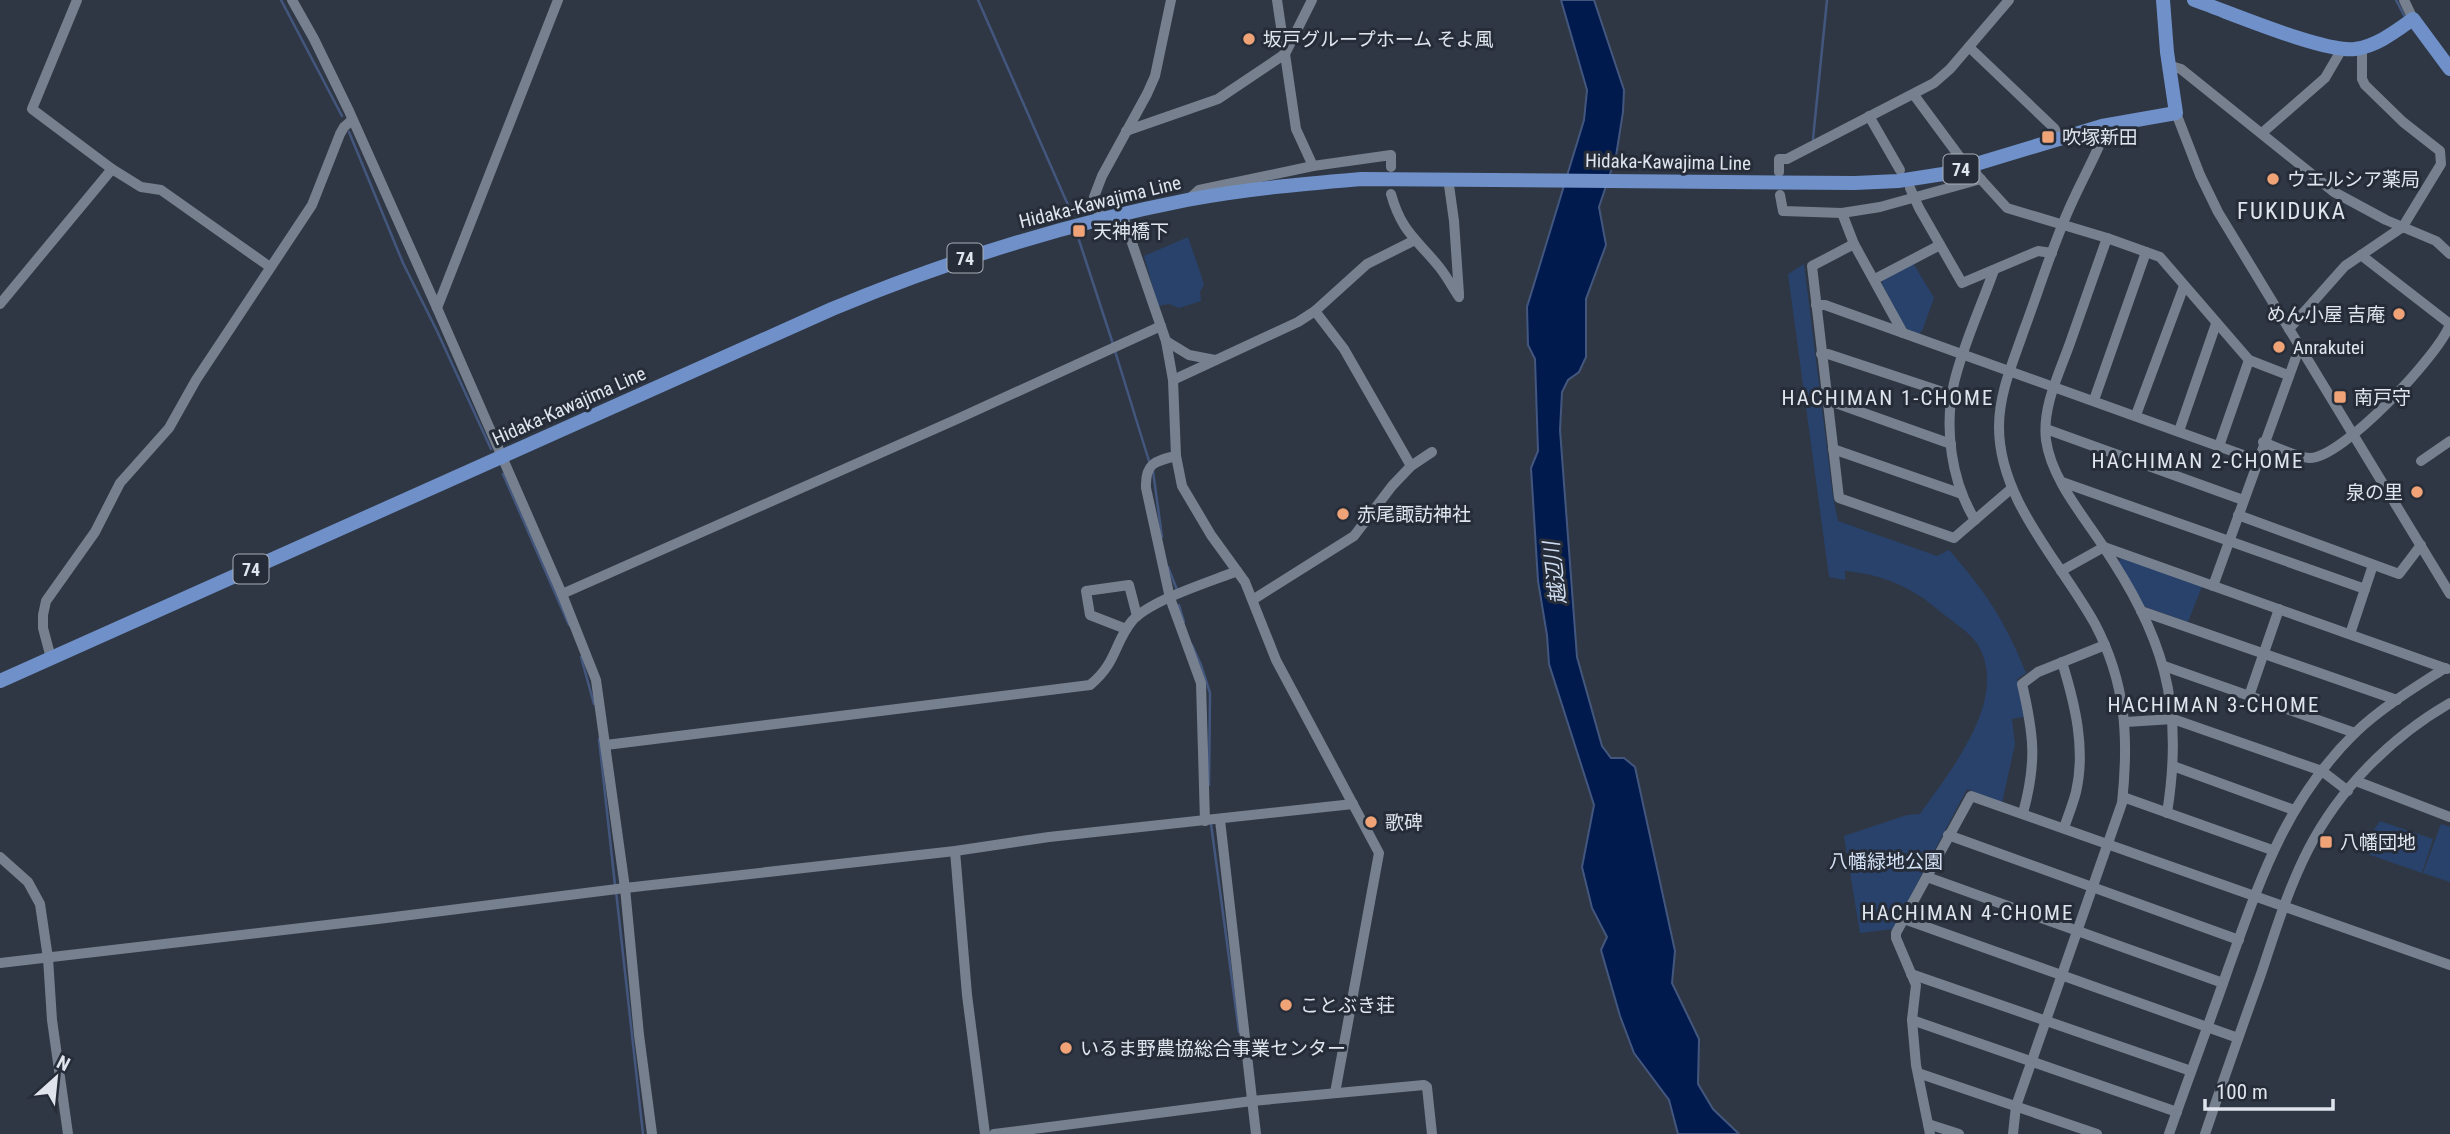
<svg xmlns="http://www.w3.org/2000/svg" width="2450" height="1134" font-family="'Roboto Condensed','Noto Sans JP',sans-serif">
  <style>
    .green { fill: #29426c }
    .water { fill: #001a4e; stroke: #43577e; stroke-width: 2 }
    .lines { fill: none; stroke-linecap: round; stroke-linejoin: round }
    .stream { stroke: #43577e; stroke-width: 2.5 }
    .minor { stroke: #77808f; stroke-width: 10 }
    .major { stroke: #6f90c8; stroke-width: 14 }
    .poi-dot { fill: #efa377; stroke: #262d39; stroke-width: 2.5 }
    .labels { text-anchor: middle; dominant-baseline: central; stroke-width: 6; stroke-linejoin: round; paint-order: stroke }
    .shield { fill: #262d39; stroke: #a8aeb7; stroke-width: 2 }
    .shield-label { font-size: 18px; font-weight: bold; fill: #e0e5ed }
    .poi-label { font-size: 19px; fill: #e0e5ed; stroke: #262d39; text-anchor: start }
    .street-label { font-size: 19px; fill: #e0e5ed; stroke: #262d39 }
    .park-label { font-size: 19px; fill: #d4e1f5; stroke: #262d39 }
    .neighbourhood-label { font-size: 21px; letter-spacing: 2px; fill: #e0e5ed; stroke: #262d39 }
    .water-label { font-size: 21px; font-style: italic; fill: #d0ddf1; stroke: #262d39 }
    .quarter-label { font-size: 23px; letter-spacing: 2px; fill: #e0e5ed; stroke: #262d39 }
  </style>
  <rect width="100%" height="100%" fill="#2f3744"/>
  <!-- green -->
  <g class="green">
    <polygon points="1188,237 1204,284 1200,292 1201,301 1179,308 1169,304 1158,306 1144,256"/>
    <polygon points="1913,263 1934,298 1922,331 1918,334 1905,328 1882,284 1883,278"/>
    <path d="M1804,264L1833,497L1838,521L1937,556L1949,550C1986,592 2005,621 2026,673L2017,679L2028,716L2012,719L2015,744L2002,803L1967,789L1893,929L1860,933L1844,836L1907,815L1920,814C1950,771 2010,699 1978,645C1971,633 1953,622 1942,613C1914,588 1882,574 1845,571V580L1829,577L1788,274Z"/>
    <polygon points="2122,557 2202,586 2188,622 2143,606 2118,563"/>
    <polygon points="2380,821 2433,839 2422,873 2359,851"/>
    <polygon points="2441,824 2450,827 2450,882 2423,873"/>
  </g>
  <!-- water -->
  <polygon class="water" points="1561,0 1594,0 1624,90 1623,112 1616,156 1599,207 1606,245 1586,299 1586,357 1579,372 1568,380 1562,392 1560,430 1577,657 1602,746 1611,758 1624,758 1635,767 1675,951 1672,983 1699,1039 1698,1084 1713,1109 1739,1134 1678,1134 1669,1100 1634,1053 1620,1016 1601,950 1607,937 1592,908 1582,867 1594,805 1549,664 1547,635 1538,581 1531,468 1538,451 1535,359 1528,345 1527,307 1584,120 1587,90"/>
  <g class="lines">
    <!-- stream -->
    <g class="stream">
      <polyline points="281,0 342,116"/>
      <polyline points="978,0 1068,205"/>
      <polyline points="2396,0 2406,19"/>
      <polyline points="349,132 403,263 437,331 491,449"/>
      <polyline points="1813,139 1827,0"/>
      <polyline points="1077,234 1113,344"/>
      <polyline points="1115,351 1149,461"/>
      <polyline points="1153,471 1162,537"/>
      <polyline points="503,474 569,625"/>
      <polyline points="1168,567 1177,590"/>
      <polyline points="1179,605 1184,622"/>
      <polyline points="1192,645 1201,665 1210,693 1209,785"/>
      <polyline points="581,657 594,704"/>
      <polyline points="599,739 615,885"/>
      <polyline points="1211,824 1239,1032"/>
      <polyline points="616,891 643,1134"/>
    </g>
    <!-- minor -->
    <g class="minor">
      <polyline points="77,0 32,109 112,169 141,187 161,190 270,267"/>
      <polyline points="292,0 314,39 349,111 437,308 562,594 596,680 625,888 639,1035 652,1134"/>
      <polyline points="1312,0 1285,54 1296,129 1313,166"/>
      <polyline points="2404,0 2413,19"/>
      <polyline points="1969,47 2054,128 2060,139"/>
      <polyline points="2362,47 2362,79 2365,85 2403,122 2440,151 2441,164 2402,228"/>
      <polyline points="2168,65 2181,69 2334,192 2386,220 2436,241 2450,254"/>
      <polyline points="1914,95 1962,160"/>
      <polyline points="2176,113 2200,175 2218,212 2450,594"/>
      <polyline points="1869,116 1900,170"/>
      <polyline points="1126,131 1218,99 1285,54 1277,0"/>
      <polyline points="2262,133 2325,78 2342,49"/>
      <polyline points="1974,166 1977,175 2007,208 2107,238 2160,257 2249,360 2288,375"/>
      <polyline points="1779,172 1779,159 1787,159 1934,83 1950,69 2009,0"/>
      <polyline points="1448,178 1454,221 1459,294"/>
      <polyline points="1910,188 1919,208 1962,283 2038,251 2052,253"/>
      <path d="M1391,194C1402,233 1417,239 1440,268C1447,277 1453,288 1459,297"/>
      <polyline points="1780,195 1783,211 1842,213 1880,207 1981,179"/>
      <polyline points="1188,200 1199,190 1313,166 1391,155 1391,167"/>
      <polyline points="1842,213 1854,244 1903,333"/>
      <polyline points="1122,214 1166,341 1173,380 1176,456 1182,486 1211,535 1245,582 1276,660 1379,853 1335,1093"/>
      <polyline points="1101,219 1094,197 1102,176 1147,94 1155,76 1171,0"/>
      <path d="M2107,238C2095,273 2082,308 2070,343C2059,374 2042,407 2046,440C2051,477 2081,513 2101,543C2163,635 2185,702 2167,813"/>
      <polyline points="1854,244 1812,266 1839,498 1954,538 2012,488"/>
      <polyline points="2361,255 2450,324"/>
      <polyline points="1875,279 1940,245"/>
      <polyline points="0,304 112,169"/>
      <polyline points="1816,305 1825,305 2257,460"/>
      <polyline points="437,308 558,0"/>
      <polyline points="1315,311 1344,349 1411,466"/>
      <polyline points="2289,329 2345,266 2401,228"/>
      <polyline points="1166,341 1189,355 1215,360"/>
      <polyline points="1821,354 1828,354 1952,395"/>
      <polyline points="1173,380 1298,322 1315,311 1367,264 1413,241"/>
      <polyline points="1827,400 1951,444"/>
      <polyline points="2094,400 2146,252"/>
      <polyline points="2136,415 2184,286"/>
      <polyline points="2046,429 2243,500"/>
      <polyline points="2179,431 2216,324"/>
      <path d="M2263,442C2276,447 2297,457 2309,458C2341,460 2440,354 2450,324"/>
      <polyline points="2219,446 2249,360"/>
      <polyline points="1833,449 1962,494"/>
      <path d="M1176,456C1154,461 1145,464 1146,488L1170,598L1201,683L1205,821"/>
      <polyline points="2421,461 2450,441"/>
      <polyline points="2062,482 2365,589"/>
      <polyline points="2238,515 2399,574 2421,545"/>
      <path d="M1975,520C1951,481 1944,428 1954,383C1963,345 1981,307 1994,270"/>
      <polyline points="2061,571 2104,547 2447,669"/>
      <polyline points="2213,586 2300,346"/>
      <polyline points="562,594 955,420 1161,326"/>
      <polyline points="1254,599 1354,536 1392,486 1411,466 1432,452"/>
      <polyline points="2141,611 2397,700"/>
      <polyline points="1126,629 1090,615 1086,591 1129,585 1137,616"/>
      <polyline points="2350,634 2373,565"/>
      <polyline points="51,658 43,628 43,615 46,601 95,532 120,483 169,428 196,380 312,205 340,134 344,127 352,120"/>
      <path d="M2062,662C2075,704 2086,749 2076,792C2073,804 2068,816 2064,828"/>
      <polyline points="2164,666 2355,733"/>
      <polyline points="2249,696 2279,609"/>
      <polyline points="2126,722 2173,719 2322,771 2348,791"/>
      <path d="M606,745L1090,685C1117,663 1114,643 1132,621C1150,600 1210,582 1237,571"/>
      <polyline points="2173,766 2294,810"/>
      <polyline points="2356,781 2450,817"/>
      <polyline points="2123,797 2272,850"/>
      <path d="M2023,813C2037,762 2034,735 2022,684L2038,672L2105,645"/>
      <polyline points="1220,820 1256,1134"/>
      <polyline points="1948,835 2239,940"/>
      <polyline points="955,851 967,995 985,1134"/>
      <polyline points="0,857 28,882 40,904 48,958 52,1020 68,1134"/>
      <polyline points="1927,877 2223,983"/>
      <polyline points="1904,919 2238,1038"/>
      <polyline points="0,963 378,919 625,888 955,851 1049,837 1353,804"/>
      <polyline points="1911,974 2191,1071"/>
      <polyline points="1912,1020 2177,1112"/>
      <polyline points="1918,1073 2097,1134"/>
      <polyline points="1928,1124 1959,1134"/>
      <polyline points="994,1134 1252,1101 1424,1085 1427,1087 1432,1134"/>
      <polyline points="1930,1134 1916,1065 1912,1020 1916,985 1896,938 1896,933 1971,796 2450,965"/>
      <path d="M2013,1134L2016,1106L2122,803C2129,738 2126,683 2095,624C2061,562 1999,501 1999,427C1999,393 2013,362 2024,330C2037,295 2048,260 2062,226C2073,196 2090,168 2102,139V126"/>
      <path d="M2169,1134C2188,1079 2209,1024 2228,969C2260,880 2285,802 2355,733C2381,708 2414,688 2445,668"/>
      <path d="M2205,1134C2223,1081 2242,1027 2261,974C2275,932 2288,889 2308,850C2339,789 2391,737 2450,703"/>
    </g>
    <!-- major -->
    <g class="major">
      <path d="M2194,0C2229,12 2324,53 2355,49C2377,46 2396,31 2413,19L2450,69"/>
      <path d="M0,681L832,309C947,261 1065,224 1187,200C1244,189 1303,184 1361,179L1855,183L1898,181L1943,174L2102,126L2176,113L2167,52L2163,0"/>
    </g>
  </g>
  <!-- markers -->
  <g class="poi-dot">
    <circle cx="1249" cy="39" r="7"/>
    <rect x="2041" y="130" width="14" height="14" rx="3.5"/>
    <circle cx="2273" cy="179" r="7"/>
    <rect x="1072" y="224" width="14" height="14" rx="3.5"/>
    <circle cx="2399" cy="314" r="7"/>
    <circle cx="2279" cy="347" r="7"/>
    <rect x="2333" y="390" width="14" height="14" rx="3.5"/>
    <circle cx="2417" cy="492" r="7"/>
    <circle cx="1343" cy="514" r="7"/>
    <circle cx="1371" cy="822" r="7"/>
    <rect x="2319" y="835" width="14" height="14" rx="3.5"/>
    <circle cx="1286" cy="1005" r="7"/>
    <circle cx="1066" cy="1048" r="7"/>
  </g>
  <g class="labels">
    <!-- shield labels -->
    <g class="shield">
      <rect x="1943.5" y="154.5" width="35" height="29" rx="5"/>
      <rect x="947.5" y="243.5" width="35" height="29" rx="5"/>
      <rect x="233.5" y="554.5" width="35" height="29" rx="5"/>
    </g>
    <g class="shield-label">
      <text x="1961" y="169">74</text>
      <text x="965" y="258">74</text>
      <text x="251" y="569">74</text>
    </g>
    <!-- poi labels -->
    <g class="poi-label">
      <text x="1263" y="39">坂戸グループホーム そよ風</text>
      <text x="2062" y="137">吹塚新田</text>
      <text x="2287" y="179">ウエルシア薬局</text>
      <text x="1093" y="231">天神橋下</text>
      <text x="2385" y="314" text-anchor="end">めん小屋 吉庵</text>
      <text x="2293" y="347">Anrakutei</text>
      <text x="2354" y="397">南戸守</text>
      <text x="2403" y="492" text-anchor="end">泉の里</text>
      <text x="1357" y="514">赤尾諏訪神社</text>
      <text x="1385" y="822">歌碑</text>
      <text x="2340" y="842">八幡団地</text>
      <text x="1300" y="1005">ことぶき荘</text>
      <text x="1080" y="1048">いるま野農協総合事業センター</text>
    </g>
    <!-- street labels -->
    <g class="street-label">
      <text transform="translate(1668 162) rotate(1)">Hidaka-Kawajima Line</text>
      <text transform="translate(1100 202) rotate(-14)">Hidaka-Kawajima Line</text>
      <text transform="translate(569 406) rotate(-24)">Hidaka-Kawajima Line</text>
    </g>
    <!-- park labels -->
    <g class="park-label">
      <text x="1886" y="861">八幡緑地公園</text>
    </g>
    <!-- neighbourhood labels -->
    <g class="neighbourhood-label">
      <text x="1888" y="398">HACHIMAN 1-CHOME</text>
      <text x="2198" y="461">HACHIMAN 2-CHOME</text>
      <text x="2214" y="705">HACHIMAN 3-CHOME</text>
      <text x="1968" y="913">HACHIMAN 4-CHOME</text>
    </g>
    <!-- water labels -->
    <g class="water-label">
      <text transform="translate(1555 573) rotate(-97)">越辺川</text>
    </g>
    <!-- quarter labels -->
    <g class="quarter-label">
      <text x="2292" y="211">FUKIDUKA</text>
    </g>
  </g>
  <!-- north arrow -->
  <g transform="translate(56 1078) rotate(27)" stroke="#262d39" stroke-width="5" paint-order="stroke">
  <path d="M0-5L12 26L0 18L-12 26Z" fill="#e0e5ed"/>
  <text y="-10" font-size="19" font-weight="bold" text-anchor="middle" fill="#e0e5ed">N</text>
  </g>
  <!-- scale -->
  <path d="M2205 1099v10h128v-10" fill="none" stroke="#e0e5ed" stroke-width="3.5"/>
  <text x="2216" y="1099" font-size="21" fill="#e0e5ed" stroke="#262d39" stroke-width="5" paint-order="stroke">100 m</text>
</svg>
